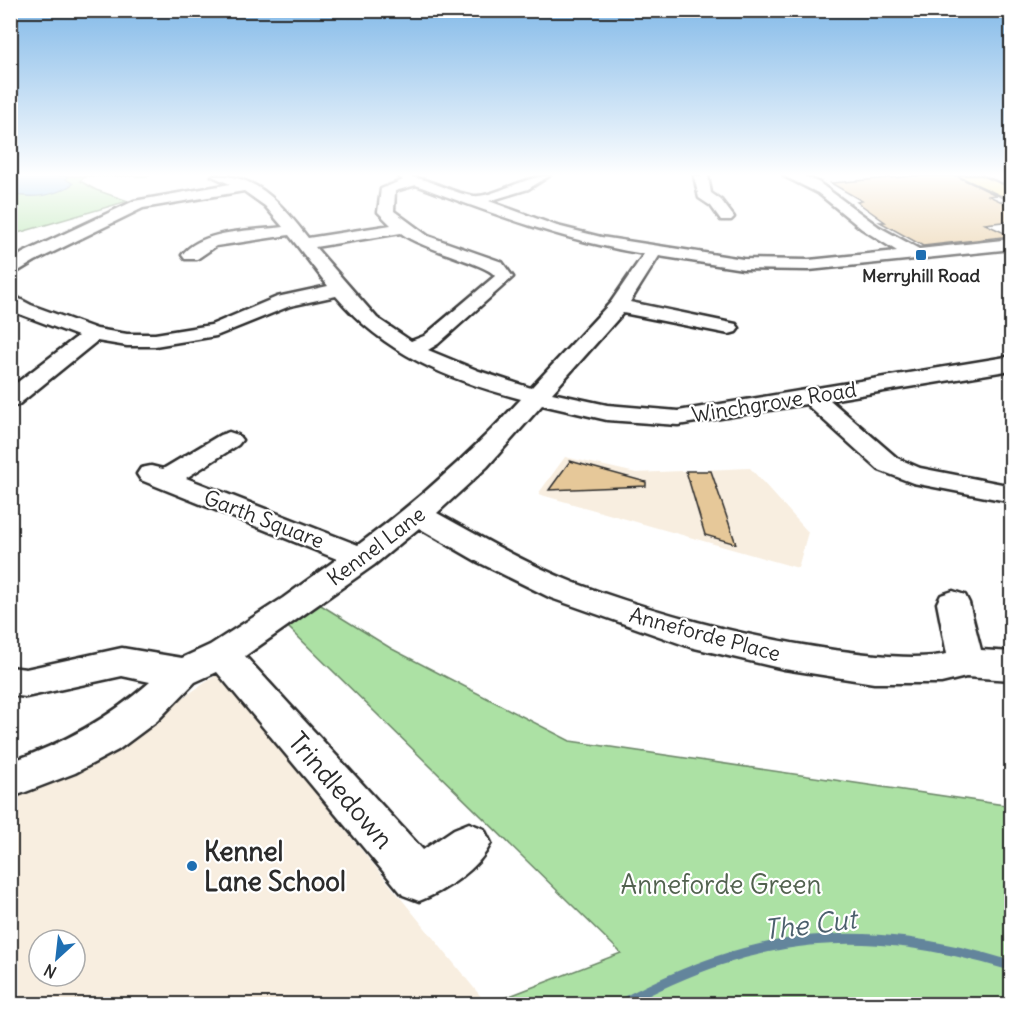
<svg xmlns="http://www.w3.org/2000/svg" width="1022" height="1015" font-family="Delius,sans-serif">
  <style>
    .built { fill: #f8eee0; fill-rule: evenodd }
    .green { fill: #ace1a4; stroke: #6c8668; stroke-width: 1.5 }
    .water { fill: #8ac1e8; stroke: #64859c; stroke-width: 1.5 }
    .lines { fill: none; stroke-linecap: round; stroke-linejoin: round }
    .stream { stroke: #64859c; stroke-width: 10 }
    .building { fill: #e6c899; stroke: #2b2b2b; stroke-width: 1.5 }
    .minor-casing { stroke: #2b2b2b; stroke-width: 5 }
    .major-casing { stroke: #2b2b2b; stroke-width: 5 }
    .minor { fill: #fff; fill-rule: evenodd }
    .major { fill: #f8e281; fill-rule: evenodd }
    .poi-dot { fill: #1f6fb2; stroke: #fff; stroke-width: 2 }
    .labels { text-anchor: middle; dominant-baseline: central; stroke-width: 4.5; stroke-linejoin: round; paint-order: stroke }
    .far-poi-label { font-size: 18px; font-weight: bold; fill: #2b2b2b; stroke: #fff }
    .street-label { font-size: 21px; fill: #2b2b2b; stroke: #fff }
    .near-street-label { font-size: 26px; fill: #2b2b2b; stroke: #fff }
    .near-poi-label { font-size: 26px; font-weight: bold; fill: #2b2b2b; stroke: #fff; text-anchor: start }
    .near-park-label { font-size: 26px; fill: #52624f; stroke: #fff }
    .near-water-label { font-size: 27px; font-style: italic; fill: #4c606d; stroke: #fff }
  </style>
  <rect width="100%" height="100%" fill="#fff"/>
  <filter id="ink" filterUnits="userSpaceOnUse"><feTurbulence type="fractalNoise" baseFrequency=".0167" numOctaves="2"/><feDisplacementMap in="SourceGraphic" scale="12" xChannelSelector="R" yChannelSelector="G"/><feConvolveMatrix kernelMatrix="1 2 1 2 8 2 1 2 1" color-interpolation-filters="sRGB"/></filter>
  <g filter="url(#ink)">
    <!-- built -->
    <g class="built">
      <polygon points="565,457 636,473 750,468 808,532 798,568 538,494"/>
      <path d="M218,674L487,1004H11L10,791L82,766ZM39,940H75V976H39Z"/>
    </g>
    <!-- green -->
    <g class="green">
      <polygon points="11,176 150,176 86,176 80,181 96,190 128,201 11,235"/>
      <polygon points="316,602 392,649 570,741 1011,806 1011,1004 489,1004 621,953 285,624"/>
    </g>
    <!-- water -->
    <path class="water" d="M11,176H67L66,179L73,184C55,196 32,199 11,194Z"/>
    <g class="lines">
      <!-- stream -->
      <path class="stream" d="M621,1004C759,930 863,921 1012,966"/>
    </g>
    <!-- building -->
    <g class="building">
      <polygon points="914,176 958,176 996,195 989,196 1011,206 1011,221 985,224 1011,236 923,246 880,222 885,222 857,202 862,201 831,183"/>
      <polygon points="570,461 646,482 646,486 549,490"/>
      <polygon points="686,471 711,471 736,544 705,535"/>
    </g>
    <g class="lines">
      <defs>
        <g id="minor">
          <path d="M212,176C256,172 284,207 308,238L391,225L378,212L381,189L403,180L398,176C431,176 447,193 474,196C492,198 525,176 549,176L528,189L489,201L557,226L601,237L743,259L809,260L897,251L862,229L818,193L784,176H804L818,182L879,227L919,249L1012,239V249L809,270L743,269L659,256L630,302L736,324L739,328L736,332L729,334L623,313L552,393L607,405L678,411L1012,356V370L830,400L897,458L920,468L1012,486V502L913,483L879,470L806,404L678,425L607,420L542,405L487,467L437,513C482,538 527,564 575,583C659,614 745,637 834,650C865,654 915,661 947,654L937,603L941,595L953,591L965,595L969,603L981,650L1012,652V680L966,677L941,683H874L784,669L690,647L551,598L478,562L419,528L374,565L245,656L423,850L454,829L469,823L484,829L491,843C479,869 445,891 419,901L403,895L217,672L195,682L157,721L118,750L75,773L10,798V762C63,744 108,719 150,682L122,676L26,697L10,695V667L26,669L122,648L182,658L210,645L283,598L337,559L141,480L137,474L141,468L151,466L163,469L220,435L229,432L238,435L242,440L238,445L186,478L358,545C419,500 469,455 521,399C449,380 384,354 336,296L290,306L216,336L155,346H127L97,341L18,405L10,407V388L78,336L17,313L10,309V294L31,305L97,329L127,334H155L211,325L277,297L328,286L289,235L216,246L197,259H185L182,255C202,229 253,231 283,227L265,206L244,191L143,208L35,261L10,276V262L23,253L134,201L230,184ZM416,185C491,213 564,241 644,254L611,302L531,388L525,386L479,371L428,350L438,344L513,277L502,262L428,236L394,211L395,191ZM401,233C421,249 488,264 495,276L424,336L411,341L377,318L315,247Z"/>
          <polygon points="694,176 708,176 711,193 721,200 734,217 731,220 721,220 711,206 699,198"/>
        </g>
        <polygon id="major" points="960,176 981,176 1012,189 1012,200"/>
      </defs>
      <!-- minor casing -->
      <use href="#minor" class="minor-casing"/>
      <!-- major casing -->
      <use href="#major" class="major-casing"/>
      <!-- minor -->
      <use href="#minor" class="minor"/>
      <!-- major -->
      <use href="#major" class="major"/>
    </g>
  </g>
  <!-- sky -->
  <linearGradient id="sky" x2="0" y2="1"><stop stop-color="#82b9e8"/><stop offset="0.55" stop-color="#fff"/><stop offset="1" stop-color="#fff" stop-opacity="0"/></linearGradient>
  <rect width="1022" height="318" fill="url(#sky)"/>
  <!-- markers -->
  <g class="poi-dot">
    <rect x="915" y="249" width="12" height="12" rx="3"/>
    <circle cx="192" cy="866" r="6"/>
  </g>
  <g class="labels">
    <!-- far-poi labels -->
    <g class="far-poi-label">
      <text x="921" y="275">Merryhill Road</text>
    </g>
    <!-- street labels -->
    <g class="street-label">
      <text transform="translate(774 402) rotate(-9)">Winchgrove Road</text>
      <text transform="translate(264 519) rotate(21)">Garth Square</text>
      <text transform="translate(376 546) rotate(-37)">Kennel Lane</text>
      <text transform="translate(705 634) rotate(15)">Anneforde Place</text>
    </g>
    <!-- near-street labels -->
    <g class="near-street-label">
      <text transform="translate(341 790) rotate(49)">Trindledown</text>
    </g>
    <!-- near-poi labels -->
    <g class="near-poi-label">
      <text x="204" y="851">Kennel<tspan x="204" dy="30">Lane School</tspan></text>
    </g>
    <!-- near-park labels -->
    <g class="near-park-label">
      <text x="721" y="884">Anneforde Green</text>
    </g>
    <!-- near-water labels -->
    <g class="near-water-label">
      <text transform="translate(810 924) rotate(-7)">The Cut</text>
    </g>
  </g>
  <!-- margin -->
  <rect width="1022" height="1015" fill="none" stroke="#fff" stroke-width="36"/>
  <rect x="18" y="18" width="986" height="979" fill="none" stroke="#2b2b2b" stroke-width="2" filter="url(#ink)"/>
  <!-- north arrow -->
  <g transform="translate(57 958) rotate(207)"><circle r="28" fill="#ffffff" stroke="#aaaaaa" stroke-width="1.5"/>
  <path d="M0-4.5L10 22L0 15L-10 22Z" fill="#1f6fb2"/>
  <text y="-9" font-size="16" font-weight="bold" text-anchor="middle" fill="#2b2b2b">N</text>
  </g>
</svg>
